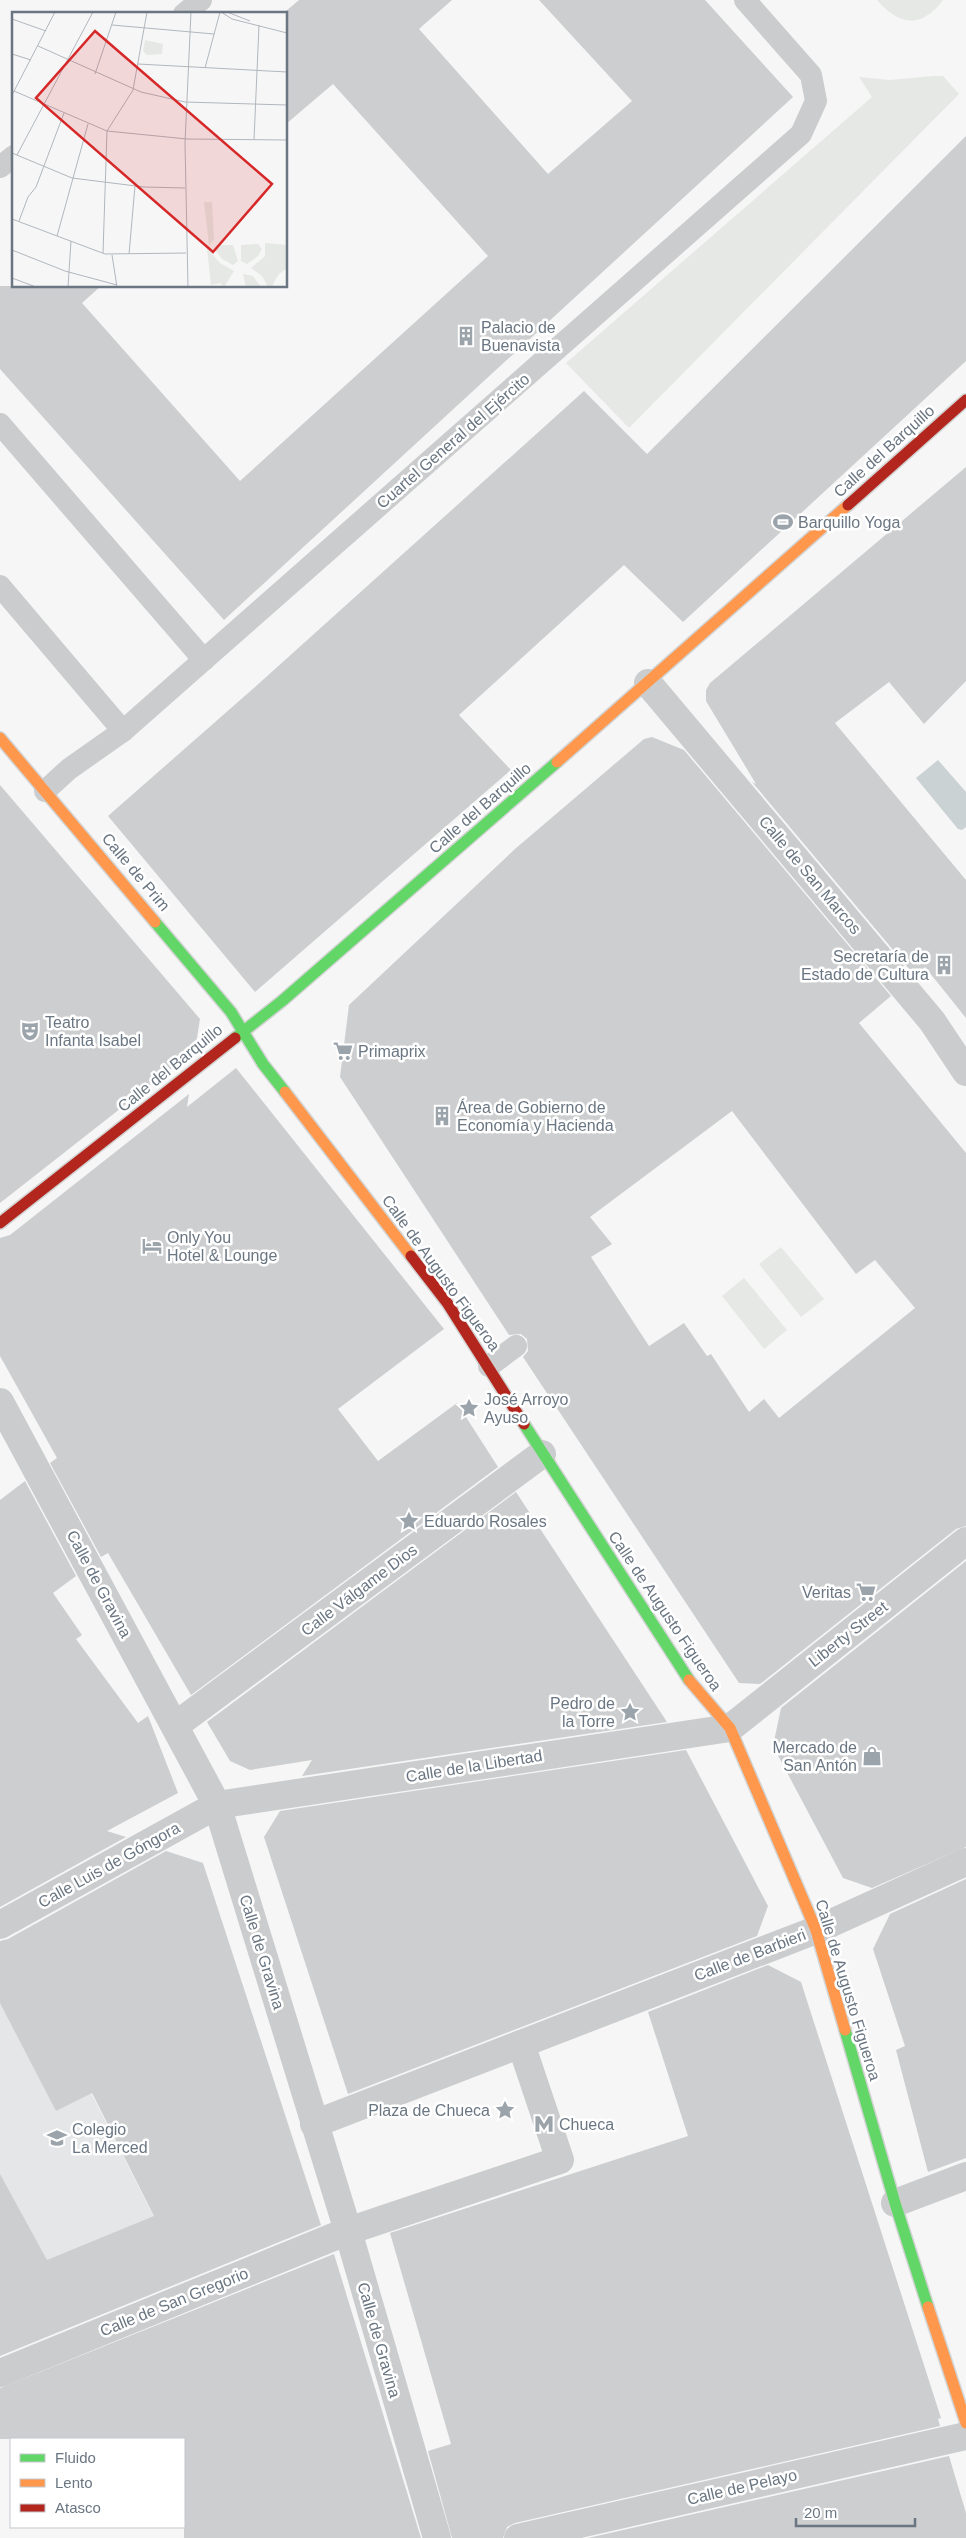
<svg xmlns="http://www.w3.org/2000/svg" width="966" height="2538" font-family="Arial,sans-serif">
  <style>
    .built { fill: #e5e6e7 }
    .green { fill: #e5e8e4 }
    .water { fill: #cbd2d4 }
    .building { fill: #cdcecf; fill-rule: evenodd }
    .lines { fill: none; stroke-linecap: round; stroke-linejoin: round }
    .fast-casing { stroke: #d2d3d3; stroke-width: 14 }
    .slow-casing { stroke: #d2d3d3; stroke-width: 14 }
    .jam-casing { stroke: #d2d3d3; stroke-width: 14 }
    .lane { stroke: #cbcccd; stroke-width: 22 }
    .street { stroke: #cbcccd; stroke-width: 28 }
    .fast { stroke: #63d668; stroke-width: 11 }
    .slow { stroke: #ff974d; stroke-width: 11 }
    .jam { stroke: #b3261e; stroke-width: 11 }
    .labels { text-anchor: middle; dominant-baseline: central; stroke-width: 5; stroke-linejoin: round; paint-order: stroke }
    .poi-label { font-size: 16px; fill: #6a7682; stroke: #fff; text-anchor: start }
    .street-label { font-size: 16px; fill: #6a7682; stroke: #fff }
    .inset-road { fill: none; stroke: #b1b7be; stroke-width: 1 }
    .view { fill: #d62828; fill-opacity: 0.15; stroke: #d62828; stroke-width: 2.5 }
    .inset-edge { fill: none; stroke: #6a7682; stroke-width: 2.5 }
  </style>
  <rect width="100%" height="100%" fill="#f6f6f6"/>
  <!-- built -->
  <polygon class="built" points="0,1956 91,2093 178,2264 0,2337"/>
  <!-- green -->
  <g class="green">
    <path d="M877,0H943C921,29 900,26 877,0Z"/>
    <polygon points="933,76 943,76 959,94 629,428 566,363 872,97 859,77 890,80"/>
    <polygon points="781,1247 824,1299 801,1317 759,1264"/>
    <polygon points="744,1278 787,1330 764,1349 722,1296"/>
  </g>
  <!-- water -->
  <polygon class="water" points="938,760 966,792 966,827 962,830 958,829 916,778"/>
  <!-- building -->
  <g class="building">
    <polygon points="299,0 452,0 419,29 548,174 632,101 539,0 705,0 793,97 224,620 0,369 0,286 101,286 82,303 240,481 488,256 333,84 286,124 286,11"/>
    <polygon points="966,136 966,361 683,622 624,565 459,715 511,770 255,992 108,816 255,687 584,391 647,454"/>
    <polygon points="966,467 966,681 924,724 889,682 835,723 966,880 966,1018 925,967 915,976 752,782 756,784 706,701 706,690 710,683"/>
    <path d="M652,737L684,750L891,996L859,1023L966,1153V1526L956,1529L760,1684L739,1683L523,1357L528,1351L527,1339L521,1334L509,1335L340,1077L349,1005L515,849L644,739ZM732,1111L856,1274L875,1260L915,1308L779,1418L764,1399L749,1412L711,1354L707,1356L684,1323L649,1346L591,1257L612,1244L590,1217Z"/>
    <polygon points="0,785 200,1019 195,1050 0,1203"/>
    <polygon points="236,1068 444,1329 338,1409 378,1461 457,1403 498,1467 191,1695 108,1553 101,1557 50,1463 57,1458 0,1356 0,1238 10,1235 189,1094 187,1107"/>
    <polygon points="25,1481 76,1576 53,1593 82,1635 76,1639 138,1723 148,1716 178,1793 107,1831 126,1837 0,1907 0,1500"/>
    <polygon points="516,1492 667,1722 302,1776 312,1760 250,1770 230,1761 207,1722"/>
    <polygon points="966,1561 966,1847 872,1888 843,1878 773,1746 781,1708"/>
    <polygon points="686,1750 768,1906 757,1936 348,2094 264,1837 280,1811"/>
    <polygon points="166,1851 203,1863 321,2225 0,2356 0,2174 47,2260 154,2216 92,2093 56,2111 0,2003 0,1941 8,1939"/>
    <polygon points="966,1879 966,2158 928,2172 896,2050 905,2046 873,1949 890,1914"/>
    <polygon points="768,1965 801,1982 941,2418 938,2419 940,2426 515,2523 507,2527 503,2538 452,2538 428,2451 451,2444 390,2233 688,2136 648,2012"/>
    <polygon points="334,2254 421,2538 184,2538 184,2439 0,2439 0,2388"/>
    <polygon points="949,2456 966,2513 966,2538 588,2538"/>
  </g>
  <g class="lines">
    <defs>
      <g id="fast">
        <polyline points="155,922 231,1012 263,1064 285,1092"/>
        <polyline points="235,1038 282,1001 557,762"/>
        <polyline points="524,1424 689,1680"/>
        <polyline points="845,2030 895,2203 928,2307"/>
      </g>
      <g id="slow">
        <polyline points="0,738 155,922"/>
        <polyline points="557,762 848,505"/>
        <polyline points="285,1092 411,1256"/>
        <polyline points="689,1680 730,1728 816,1930 845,2030"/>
        <polyline points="928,2307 966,2423"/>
      </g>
      <g id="jam">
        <polyline points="848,505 966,400"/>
        <polyline points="0,1223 235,1038"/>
        <polyline points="411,1256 448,1304 524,1424"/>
      </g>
    </defs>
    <!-- fast casing -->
    <use href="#fast" class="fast-casing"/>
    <!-- slow casing -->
    <use href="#slow" class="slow-casing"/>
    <!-- jam casing -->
    <use href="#jam" class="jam-casing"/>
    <!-- lane -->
    <g class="lane">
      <polyline points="184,14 201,0"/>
      <polyline points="0,167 14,156"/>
      <polyline points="0,424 204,660"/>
      <polyline points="0,586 123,731"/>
      <polyline points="45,791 69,769 123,731 801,134 816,101 811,75 745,0"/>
      <polyline points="489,1366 516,1346"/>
    </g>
    <!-- street -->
    <g class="street">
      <polyline points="648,683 932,1021 966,1072"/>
      <polyline points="0,1402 217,1805 348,2231 437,2538"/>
      <polyline points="176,1725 542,1454"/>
      <polyline points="0,1925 217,1805 730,1728 966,1541"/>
      <polyline points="314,2124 816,1930 966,1862"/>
      <polyline points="895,2203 966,2176"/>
      <polyline points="0,2373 348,2231 560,2160 521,2044"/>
      <polyline points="518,2538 966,2436"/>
    </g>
    <!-- fast -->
    <use href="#fast" class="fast"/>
    <!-- slow -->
    <use href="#slow" class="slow"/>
    <!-- jam -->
    <use href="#jam" class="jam"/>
  </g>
  <!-- icons -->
  <defs>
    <symbol id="building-bare" viewBox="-9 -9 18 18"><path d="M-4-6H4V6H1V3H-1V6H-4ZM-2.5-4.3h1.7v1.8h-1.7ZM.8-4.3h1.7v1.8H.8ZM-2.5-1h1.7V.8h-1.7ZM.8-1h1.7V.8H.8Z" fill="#9ba3ab" stroke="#fff" stroke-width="2.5" paint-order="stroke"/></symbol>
    <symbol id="stadium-bare" viewBox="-9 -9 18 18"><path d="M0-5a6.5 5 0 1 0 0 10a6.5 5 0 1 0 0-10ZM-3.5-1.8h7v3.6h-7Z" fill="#9ba3ab" stroke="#fff" stroke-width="2.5" paint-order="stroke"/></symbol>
    <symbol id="theatre-bare" viewBox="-9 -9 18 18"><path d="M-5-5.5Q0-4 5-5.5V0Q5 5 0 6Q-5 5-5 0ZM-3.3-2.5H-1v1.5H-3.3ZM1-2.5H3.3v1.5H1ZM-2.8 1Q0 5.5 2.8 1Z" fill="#9ba3ab" stroke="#fff" stroke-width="2.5" paint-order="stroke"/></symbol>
    <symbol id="supermarket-bare" viewBox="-9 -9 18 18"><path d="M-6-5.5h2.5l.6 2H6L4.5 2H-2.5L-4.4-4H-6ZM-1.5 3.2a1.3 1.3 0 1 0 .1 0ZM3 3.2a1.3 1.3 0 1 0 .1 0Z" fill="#9ba3ab" stroke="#fff" stroke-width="2.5" paint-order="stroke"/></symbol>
    <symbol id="hotel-bare" viewBox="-9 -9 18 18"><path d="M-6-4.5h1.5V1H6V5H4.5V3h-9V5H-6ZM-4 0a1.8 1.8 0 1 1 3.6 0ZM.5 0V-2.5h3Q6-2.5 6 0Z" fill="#9ba3ab" stroke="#fff" stroke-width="2.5" paint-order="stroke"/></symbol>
    <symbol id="sight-bare" viewBox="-9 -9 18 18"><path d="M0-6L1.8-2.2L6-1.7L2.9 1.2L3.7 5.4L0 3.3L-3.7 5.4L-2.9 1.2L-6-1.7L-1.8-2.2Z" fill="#9ba3ab" stroke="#fff" stroke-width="2.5" paint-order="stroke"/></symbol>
    <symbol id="shop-bare" viewBox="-9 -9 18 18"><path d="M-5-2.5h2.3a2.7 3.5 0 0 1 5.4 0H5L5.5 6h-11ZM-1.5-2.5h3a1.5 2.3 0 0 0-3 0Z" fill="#9ba3ab" stroke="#fff" stroke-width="2.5" paint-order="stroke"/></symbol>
    <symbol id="metro-bare" viewBox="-9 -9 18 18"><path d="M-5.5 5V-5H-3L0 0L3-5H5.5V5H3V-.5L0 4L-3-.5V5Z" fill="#9ba3ab" stroke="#fff" stroke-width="2.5" paint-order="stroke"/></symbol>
    <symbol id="school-bare" viewBox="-9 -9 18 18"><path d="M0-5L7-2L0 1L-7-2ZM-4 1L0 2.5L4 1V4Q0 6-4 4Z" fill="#9ba3ab" stroke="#fff" stroke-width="2.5" paint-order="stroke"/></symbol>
  </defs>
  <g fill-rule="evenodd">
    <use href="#building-bare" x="452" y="322" width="28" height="28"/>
    <use href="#stadium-bare" x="769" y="508" width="28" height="28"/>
    <use href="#building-bare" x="930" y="951" width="28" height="28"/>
    <use href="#theatre-bare" x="16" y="1017" width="28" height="28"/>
    <use href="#supermarket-bare" x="329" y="1037" width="28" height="28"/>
    <use href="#building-bare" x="428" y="1102" width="28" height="28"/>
    <use href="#hotel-bare" x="138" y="1232" width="28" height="28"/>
    <use href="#sight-bare" x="455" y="1394" width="28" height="28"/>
    <use href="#sight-bare" x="395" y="1507" width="28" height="28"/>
    <use href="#supermarket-bare" x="852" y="1578" width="28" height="28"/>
    <use href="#sight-bare" x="616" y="1698" width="28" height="28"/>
    <use href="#shop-bare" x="858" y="1742" width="28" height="28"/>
    <use href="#sight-bare" x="491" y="2096" width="28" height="28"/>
    <use href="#metro-bare" x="530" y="2110" width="28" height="28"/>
    <use href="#school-bare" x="43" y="2124" width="28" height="28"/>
  </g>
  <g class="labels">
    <!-- poi labels -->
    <g class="poi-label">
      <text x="481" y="327">Palacio de<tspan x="481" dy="18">Buenavista</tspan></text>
      <text x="798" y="522">Barquillo Yoga</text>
      <text x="929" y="956" text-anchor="end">Secretaría de<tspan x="929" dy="18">Estado de Cultura</tspan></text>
      <text x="45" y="1022">Teatro<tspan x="45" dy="18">Infanta Isabel</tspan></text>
      <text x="358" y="1051">Primaprix</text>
      <text x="457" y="1107">Área de Gobierno de<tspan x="457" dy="18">Economía y Hacienda</tspan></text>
      <text x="167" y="1237">Only You<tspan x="167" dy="18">Hotel &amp; Lounge</tspan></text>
      <text x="484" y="1399">José Arroyo<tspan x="484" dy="18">Ayuso</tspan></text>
      <text x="424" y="1521">Eduardo Rosales</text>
      <text x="851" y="1592" text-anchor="end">Veritas</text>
      <text x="615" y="1703" text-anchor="end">Pedro de<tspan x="615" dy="18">la Torre</tspan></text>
      <text x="857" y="1747" text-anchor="end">Mercado de<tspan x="857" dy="18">San Antón</tspan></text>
      <text x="490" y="2110" text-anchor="end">Plaza de Chueca</text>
      <text x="559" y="2124">Chueca</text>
      <text x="72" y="2129">Colegio<tspan x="72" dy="18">La Merced</tspan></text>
    </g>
    <!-- street labels -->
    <g class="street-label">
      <text transform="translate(453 441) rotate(-41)">Cuartel General del Ejército</text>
      <text transform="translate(884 451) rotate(-42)">Calle del Barquillo</text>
      <text transform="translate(480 808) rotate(-41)">Calle del Barquillo</text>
      <text transform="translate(136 872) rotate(50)">Calle de Prim</text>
      <text transform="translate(810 875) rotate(50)">Calle de San Marcos</text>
      <text transform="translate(170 1068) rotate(-39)">Calle del Barquillo</text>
      <text transform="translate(441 1273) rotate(54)">Calle de Augusto Figueroa</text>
      <text transform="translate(99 1584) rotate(62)">Calle de Gravina</text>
      <text transform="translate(359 1590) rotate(-37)">Calle Válgame Dios</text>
      <text transform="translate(665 1611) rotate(56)">Calle de Augusto Figueroa</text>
      <text transform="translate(848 1634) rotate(-38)">Liberty Street</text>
      <text transform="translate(474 1766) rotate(-9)">Calle de la Libertad</text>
      <text transform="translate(109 1865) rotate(-29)">Calle Luis de Góngora</text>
      <text transform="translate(262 1952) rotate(73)">Calle de Gravina</text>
      <text transform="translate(750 1955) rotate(-21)">Calle de Barbieri</text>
      <text transform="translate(848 1990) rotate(73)">Calle de Augusto Figueroa</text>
      <text transform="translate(174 2302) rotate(-22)">Calle de San Gregorio</text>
      <text transform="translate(379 2340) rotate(74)">Calle de Gravina</text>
      <text transform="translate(742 2487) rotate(-13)">Calle de Pelayo</text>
    </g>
  </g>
  <!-- overview -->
  <g transform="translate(12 12)">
    <rect width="275" height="275" fill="#f6f6f6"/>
    <path d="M133,28L151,32L150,42L135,43L131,39ZM192,190H200L202,227L197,233ZM253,231L275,233V256L266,263L260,274L256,275L250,264L239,256L253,244ZM246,232L250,237L246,244L235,252L229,249V233ZM205,233H221L226,249L221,253L210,247L203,238ZM195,236L208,251L222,259L212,275L208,271L199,273ZM231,262L241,264L249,275H234Z" fill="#e5e8e4"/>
    <path class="inset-road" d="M209,0L220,7L275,21M215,0L238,9M0,7L34,19M100,13L202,22M26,34L129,80L173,90L275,93M0,42L19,48M126,52L275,60M193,56L208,0M83,62L104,0M2,79L95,119L175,127L275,128M0,83L43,0M242,128L247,13M0,141L60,166L132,175L173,176M5,143L81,0M0,207L93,242L174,241M7,209L16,185L24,175L52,101M45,224L76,112M0,238L53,259L105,273M91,241L95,119L121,78L135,0M117,242L123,174M100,243L105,275M0,266L24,275M56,275L59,229M176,275L173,131L179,0"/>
    <path class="view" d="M83,19L260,172L201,240L24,86Z"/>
    <rect width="275" height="275" class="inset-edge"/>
  </g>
  <!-- legend -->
  <rect x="10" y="2438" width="175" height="90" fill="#ffffff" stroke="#c3c8cd"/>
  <rect x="20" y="2454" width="25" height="8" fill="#63d668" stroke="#c3c8cd"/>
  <text x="55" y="2463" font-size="15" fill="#6a7682">Fluido</text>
  <rect x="20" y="2479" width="25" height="8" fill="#ff974d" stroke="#c3c8cd"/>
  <text x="55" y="2488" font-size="15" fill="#6a7682">Lento</text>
  <rect x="20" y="2504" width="25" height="8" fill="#b3261e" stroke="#c3c8cd"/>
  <text x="55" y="2513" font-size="15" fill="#6a7682">Atasco</text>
  <!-- scale -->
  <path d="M796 2518v8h119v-8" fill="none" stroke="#6a7682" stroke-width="2.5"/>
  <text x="804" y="2518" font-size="15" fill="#6a7682" stroke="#ffffff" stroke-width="4" paint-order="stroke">20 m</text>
</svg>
